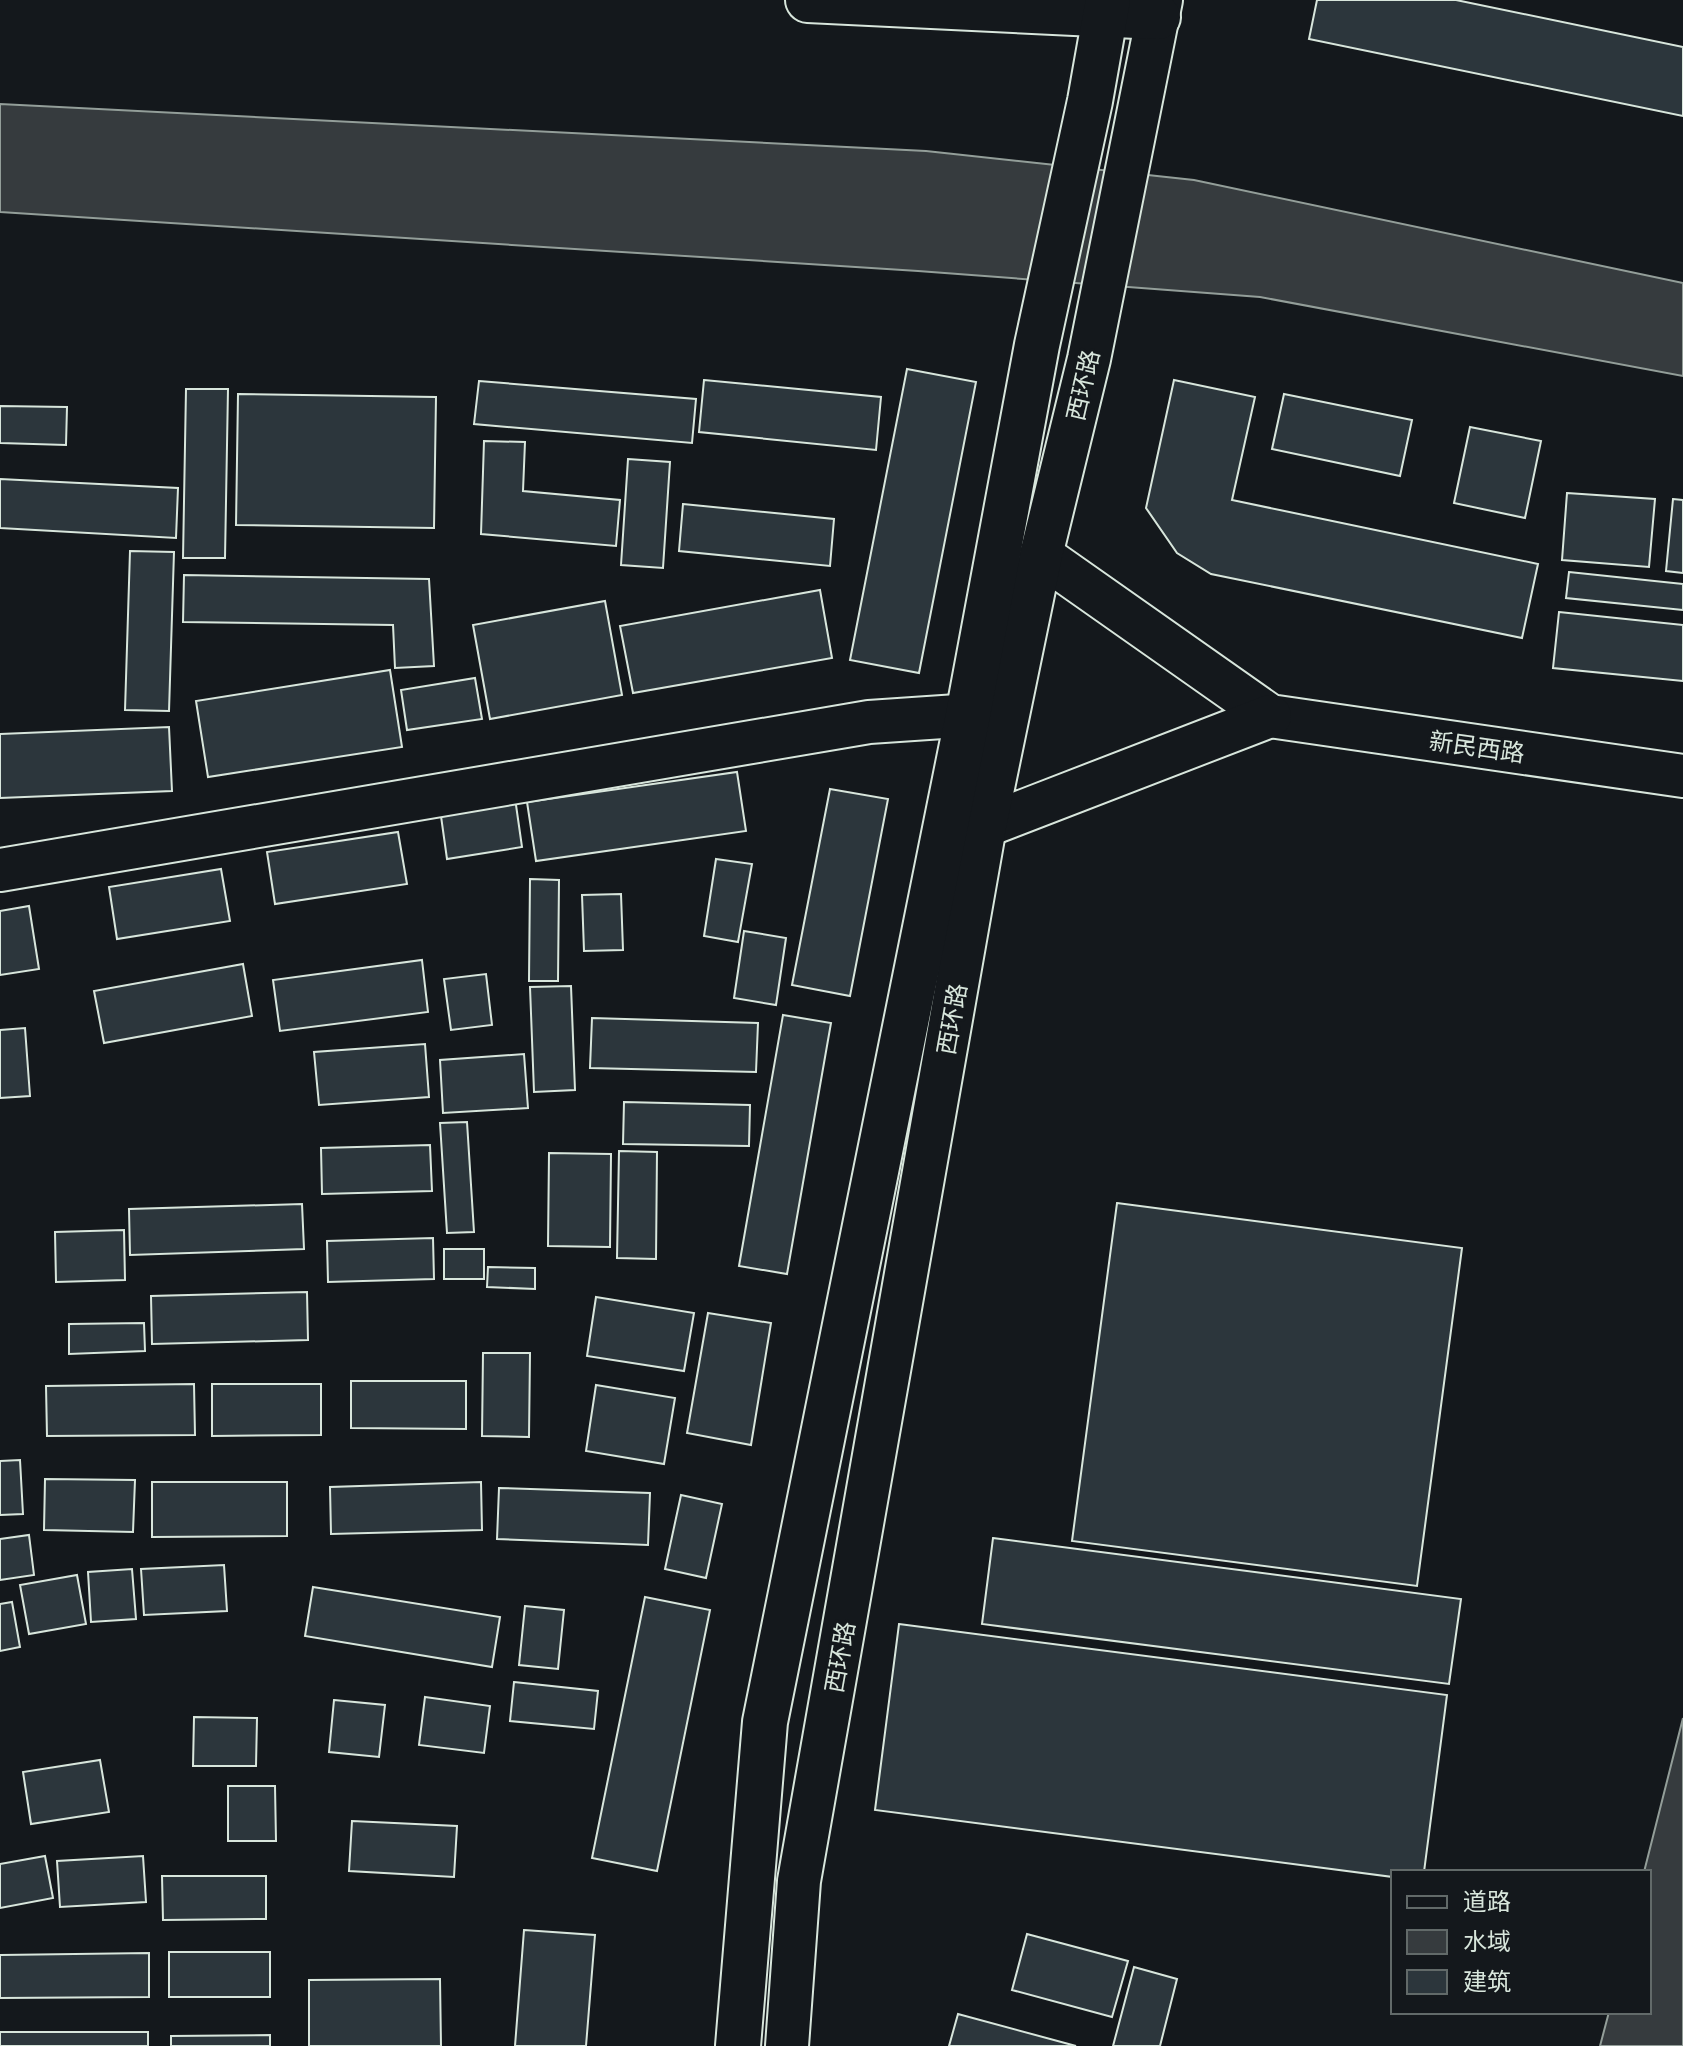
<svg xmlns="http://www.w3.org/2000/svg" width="1683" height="2046" font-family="Commissioner,'Noto Sans SC',sans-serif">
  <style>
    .water { fill: #363b3e; stroke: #939e99; stroke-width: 2 }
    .building { fill: #2c363c; stroke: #d8e6dc; stroke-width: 2 }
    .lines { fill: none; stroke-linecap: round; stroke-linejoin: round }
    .minor-casing { stroke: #d8e6dc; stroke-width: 46 }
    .major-casing { stroke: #d8e6dc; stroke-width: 48 }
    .minor { stroke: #14181c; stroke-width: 42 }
    .major { stroke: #14181c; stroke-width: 44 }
    .labels { text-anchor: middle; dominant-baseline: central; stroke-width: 6; stroke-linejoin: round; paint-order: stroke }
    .street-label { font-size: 24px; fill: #d8e6dc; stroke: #14181c }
  </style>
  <rect width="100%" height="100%" fill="#14181c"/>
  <!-- water -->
  <g class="water">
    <polygon points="0,104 926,151 1194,180 1683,283 1683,376 1260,297 918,271 0,212"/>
    <polygon points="1683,1718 1683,2046 1600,2046 1609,2012 1649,2012 1649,1872 1644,1872"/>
  </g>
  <!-- building -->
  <g class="building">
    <polygon points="1317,0 1456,0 1683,47 1683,116 1309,39"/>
    <polygon points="907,369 976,382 919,673 850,660"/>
    <polygon points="704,380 881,397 876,450 699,432"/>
    <polygon points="1174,380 1255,397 1232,500 1538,564 1522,638 1211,574 1177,553 1146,508"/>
    <polygon points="479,381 696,399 692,443 474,424"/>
    <polygon points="186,389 228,389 225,558 183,558"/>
    <polygon points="238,394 436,397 434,528 236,525"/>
    <polygon points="1284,394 1412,420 1400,476 1272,449"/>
    <polygon points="0,406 67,407 66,445 0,443"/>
    <polygon points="1470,427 1541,441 1525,518 1454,503"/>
    <polygon points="484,441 525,442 523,491 620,500 616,546 481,534"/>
    <polygon points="628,459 670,462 663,568 621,565"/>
    <polygon points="0,479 178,488 176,538 0,528"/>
    <polygon points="1567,493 1655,499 1649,567 1562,560"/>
    <polygon points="1673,499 1683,500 1683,573 1666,571"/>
    <polygon points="683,504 834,519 830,566 679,551"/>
    <polygon points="130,551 174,552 169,711 125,710"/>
    <polygon points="1569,572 1683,584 1683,610 1566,598"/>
    <polygon points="184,575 429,579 434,666 395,668 393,625 183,622"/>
    <polygon points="820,590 832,658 633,693 620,626"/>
    <polygon points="605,601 622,695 490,719 473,625"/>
    <polygon points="1559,612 1683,625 1683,681 1553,668"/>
    <polygon points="390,670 402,747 208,777 196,701"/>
    <polygon points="475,678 482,719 407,730 401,690"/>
    <polygon points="169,727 172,791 0,798 0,734"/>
    <polygon points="737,772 746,831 536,861 527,802"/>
    <polygon points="830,789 888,799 850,996 792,985"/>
    <polygon points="515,798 522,847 447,859 440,809"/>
    <polygon points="398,832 407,884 275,904 267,852"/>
    <polygon points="716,859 752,864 738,942 704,936"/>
    <polygon points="221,869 230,921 117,939 109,887"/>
    <polygon points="530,879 559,880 558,981 529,981"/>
    <polygon points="621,894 623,950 584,951 582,895"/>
    <polygon points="29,906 39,969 0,975 0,911"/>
    <polygon points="744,931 786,938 776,1005 734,998"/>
    <polygon points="422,960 428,1012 280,1031 273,980"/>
    <polygon points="243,964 252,1016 104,1043 94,991"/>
    <polygon points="486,974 492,1025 451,1030 444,979"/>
    <polygon points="571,986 575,1090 534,1092 530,987"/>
    <polygon points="783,1015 831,1023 787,1274 739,1266"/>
    <polygon points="592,1018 758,1023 756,1072 590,1068"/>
    <polygon points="25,1028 30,1096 0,1098 0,1030"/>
    <polygon points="425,1044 429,1097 319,1105 314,1052"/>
    <polygon points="524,1054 528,1108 443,1113 440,1060"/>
    <polygon points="624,1102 750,1105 749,1146 623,1144"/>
    <polygon points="467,1122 474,1232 447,1233 440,1123"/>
    <polygon points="430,1145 432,1191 322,1194 321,1148"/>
    <polygon points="619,1151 657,1152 656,1259 617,1258"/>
    <polygon points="549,1153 611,1154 610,1247 548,1246"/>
    <polygon points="1117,1203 1462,1248 1417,1586 1072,1541"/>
    <polygon points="302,1204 304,1249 130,1255 129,1209"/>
    <polygon points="124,1230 125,1280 56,1282 55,1232"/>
    <polygon points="433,1238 434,1279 328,1282 327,1241"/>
    <rect x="444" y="1249" width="40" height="30"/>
    <polygon points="488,1267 535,1268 535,1289 487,1287"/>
    <polygon points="307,1292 308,1340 152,1344 151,1296"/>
    <polygon points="596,1297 694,1313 684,1371 587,1356"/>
    <polygon points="708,1313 771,1323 751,1445 687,1433"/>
    <polygon points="144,1323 145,1351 69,1354 69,1324"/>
    <polygon points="483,1353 530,1353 529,1437 482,1436"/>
    <polygon points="351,1381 466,1381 466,1429 351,1428"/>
    <polygon points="194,1384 195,1435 47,1436 46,1386"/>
    <polygon points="212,1384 321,1384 321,1435 212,1436"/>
    <polygon points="596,1385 675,1398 664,1464 586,1451"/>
    <polygon points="20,1460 23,1514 0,1515 0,1461"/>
    <polygon points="45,1479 135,1480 133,1532 44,1530"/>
    <polygon points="152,1482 287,1482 287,1536 152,1537"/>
    <polygon points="481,1482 482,1530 331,1534 330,1487"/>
    <polygon points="499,1488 650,1493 648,1545 497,1539"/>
    <polygon points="681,1495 722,1504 706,1578 665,1569"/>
    <polygon points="29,1535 34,1575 0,1580 0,1539"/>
    <polygon points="993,1538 1461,1599 1449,1684 982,1624"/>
    <polygon points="224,1565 227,1611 144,1615 141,1569"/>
    <polygon points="132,1569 136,1619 91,1622 88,1572"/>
    <polygon points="77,1575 86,1624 29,1634 20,1585"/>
    <polygon points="313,1587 500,1617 492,1667 305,1636"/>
    <polygon points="645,1597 710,1610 657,1871 592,1858"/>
    <polygon points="12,1602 20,1647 0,1651 0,1604"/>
    <polygon points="525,1606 564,1610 558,1669 519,1665"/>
    <polygon points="899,1624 1447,1695 1424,1872 1393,1872 1393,1877 875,1810"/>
    <polygon points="514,1682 598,1691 594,1729 510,1721"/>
    <polygon points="425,1697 490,1706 484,1753 419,1745"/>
    <polygon points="334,1700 385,1705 379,1757 329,1752"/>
    <polygon points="194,1717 257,1718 256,1766 193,1766"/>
    <polygon points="100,1760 109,1812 31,1824 23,1772"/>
    <polygon points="228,1786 275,1786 276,1841 228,1841"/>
    <polygon points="352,1821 457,1826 454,1877 349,1871"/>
    <polygon points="45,1856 53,1898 0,1908 0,1864"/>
    <polygon points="143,1856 146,1902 60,1907 57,1861"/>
    <polygon points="162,1876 266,1876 266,1919 163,1920"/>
    <polygon points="524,1930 595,1935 586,2046 515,2046"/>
    <polygon points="1027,1934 1128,1961 1112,2017 1012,1990"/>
    <rect x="169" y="1952" width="101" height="45"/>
    <polygon points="149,1953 149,1997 0,1998 0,1955"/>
    <polygon points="1134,1967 1177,1979 1160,2046 1113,2046"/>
    <polygon points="440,1979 441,2046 309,2046 309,1980"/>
    <polygon points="958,2014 1076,2046 949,2046"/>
    <rect x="0" y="2032" width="148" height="14"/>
    <polygon points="270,2035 270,2046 171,2046 171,2036"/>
  </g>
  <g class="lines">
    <defs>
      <g id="minor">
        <polyline points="1041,555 1270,716 1683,776"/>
        <polyline points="985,826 1270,716"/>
        <polyline points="0,870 869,722 1002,713"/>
        <polyline points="787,2046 799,1881 985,826 1041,555 1089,359 1161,0"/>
      </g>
      <g id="major">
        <polyline points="808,0 1158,17"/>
        <polyline points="738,2046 765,1722 968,715 1037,345 1090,101 1108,0"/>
      </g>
    </defs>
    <!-- minor casing -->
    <use href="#minor" class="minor-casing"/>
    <!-- major casing -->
    <use href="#major" class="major-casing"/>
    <!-- minor -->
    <use href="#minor" class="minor"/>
    <!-- major -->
    <use href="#major" class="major"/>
  </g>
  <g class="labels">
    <!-- street labels -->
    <g class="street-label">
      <text transform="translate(1082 385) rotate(-77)">西环路</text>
      <text transform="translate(1477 746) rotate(8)">新民西路</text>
      <text transform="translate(951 1019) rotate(-80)">西环路</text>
      <text transform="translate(839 1657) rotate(-80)">西环路</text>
    </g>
  </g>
  <!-- legend -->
  <rect x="1391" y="1870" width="260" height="144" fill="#14181c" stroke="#626a69" stroke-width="2"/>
  <rect x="1407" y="1896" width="40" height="12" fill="#14181c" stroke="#626a69" stroke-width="2"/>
  <text x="1463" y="1910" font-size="24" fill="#d8e6dc">道路</text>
  <rect x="1407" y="1930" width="40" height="24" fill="#363b3e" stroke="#626a69" stroke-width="2"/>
  <text x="1463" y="1950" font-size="24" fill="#d8e6dc">水域</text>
  <rect x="1407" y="1970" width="40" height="24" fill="#2c363c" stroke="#626a69" stroke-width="2"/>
  <text x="1463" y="1990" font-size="24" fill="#d8e6dc">建筑</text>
</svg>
